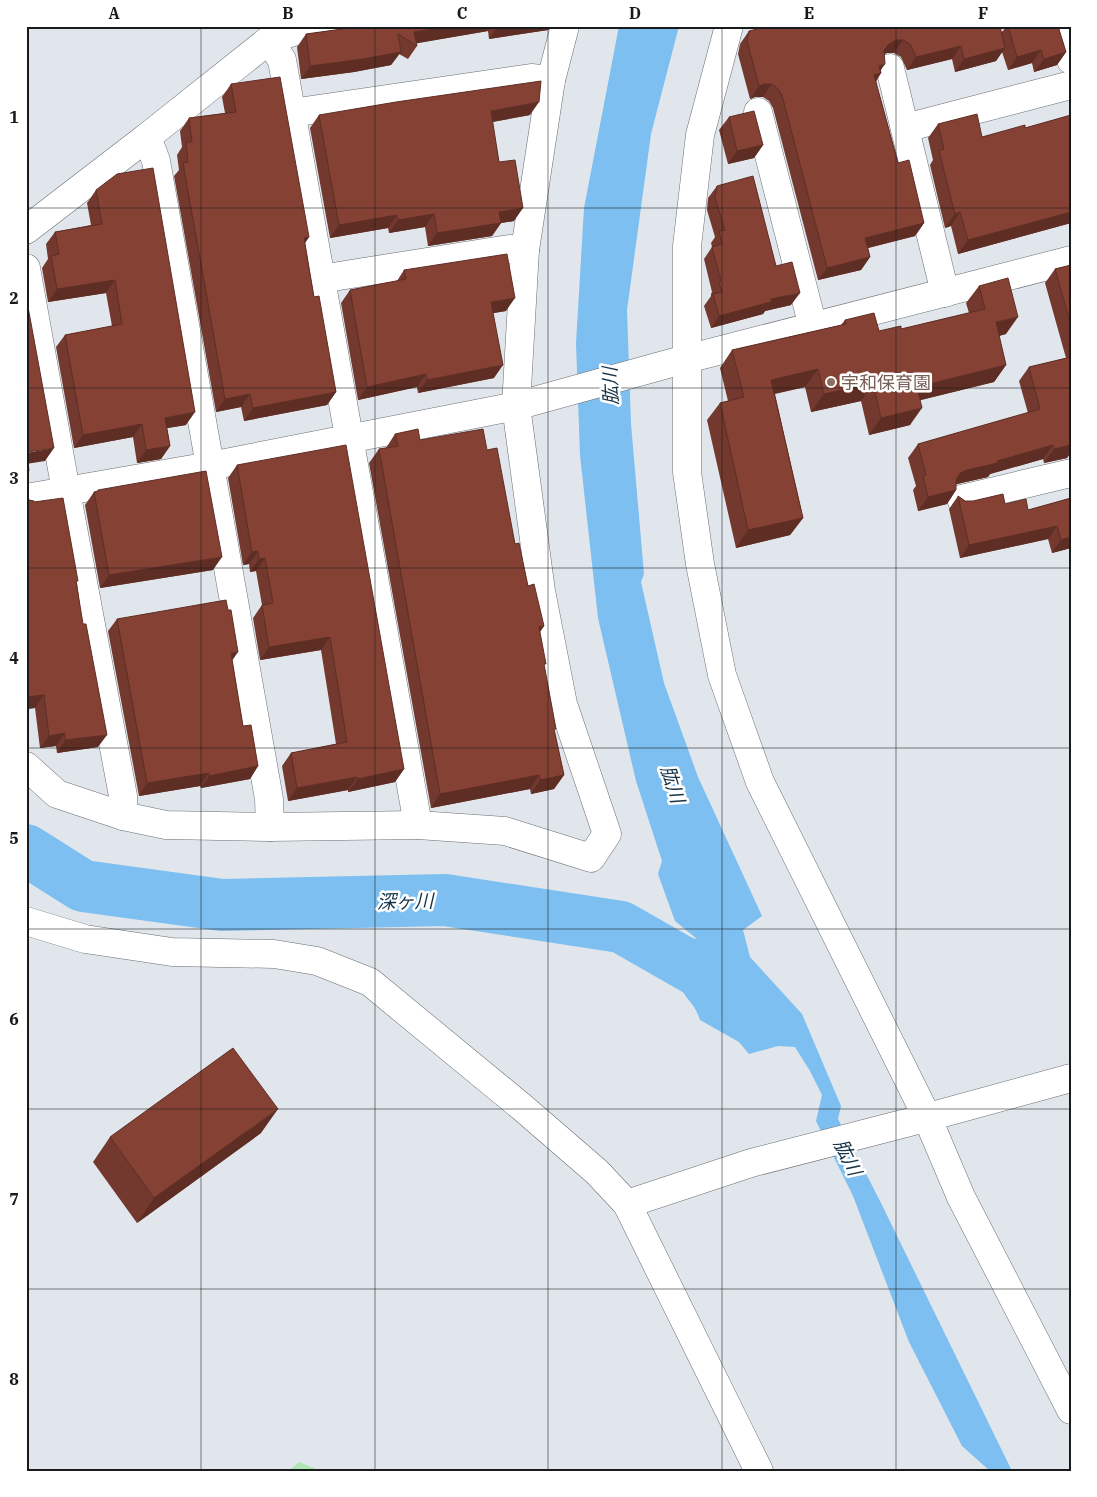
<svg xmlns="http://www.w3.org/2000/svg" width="1097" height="1497" font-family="'IBM Plex Serif','Noto Sans JP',serif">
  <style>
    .green { fill: #aee5b0 }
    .water { fill: #7cbff0 }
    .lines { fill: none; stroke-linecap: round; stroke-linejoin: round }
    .river { stroke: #7cbff0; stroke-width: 52 }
    .minor-casing { stroke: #6a6f74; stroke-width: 29 }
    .minor { stroke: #fff; stroke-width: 28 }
    .wall { fill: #73382e }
    .shaded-wall { fill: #5e2e25 }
    .building { fill: #864135; stroke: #5e2e25 }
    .grid { fill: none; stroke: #181a1c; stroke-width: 1; stroke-opacity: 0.55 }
    .education-dot { fill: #8d6e63; stroke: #fff; stroke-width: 2 }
    .labels { text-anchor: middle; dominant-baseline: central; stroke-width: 5; stroke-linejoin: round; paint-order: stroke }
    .education-label { font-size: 18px; fill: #785e54; stroke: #fff; text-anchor: start }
    .water-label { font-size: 19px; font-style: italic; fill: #163448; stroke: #fff }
    .neatline { fill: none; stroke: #181a1c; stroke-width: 2 }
    .grid-label { font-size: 16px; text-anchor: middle; font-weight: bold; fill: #181a1c }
  </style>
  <rect width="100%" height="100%" fill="#e0e6eb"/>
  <!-- green -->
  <polygon class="green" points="299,1462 321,1471 289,1471"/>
  <!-- water -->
  <path class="water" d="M619,26H679L651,134L627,310L631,424L644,574L641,582L664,683L698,777L762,916L743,930L750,957L802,1014L841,1106L838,1119L880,1201L1012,1471H990L962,1446L909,1342L853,1196L816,1121L822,1095L810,1071L795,1047L778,1046L749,1054L739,1042L700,1020C695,1004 689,1003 682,990C678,983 679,946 681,936L697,939L675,921L658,874L662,861L636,781L598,618L580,455L576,343L584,208Z"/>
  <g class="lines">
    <!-- river -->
    <polyline class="river" points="26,850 83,886 222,905 445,900 621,927 742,996"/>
    <defs>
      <g id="minor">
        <polyline points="729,26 700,135 687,246 687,472 700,564 722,675 760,782 927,1117 961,1197 1071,1410"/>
        <polyline points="1061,26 1071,60"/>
        <polyline points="269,40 282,60 418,825"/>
        <polyline points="890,68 945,293"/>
        <polyline points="758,112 813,327"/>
        <polyline points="291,113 531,78 551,80"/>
        <polyline points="905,128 1071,85"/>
        <polyline points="26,230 147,137"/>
        <polyline points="26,268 66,491 123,796 123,816"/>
        <polyline points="320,279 509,249 525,250"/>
        <polyline points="26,498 210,466 516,406 675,362 1071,260"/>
        <polyline points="961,499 1071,473"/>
        <polyline points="26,766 57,794 123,816 166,825 270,827 418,825 505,831 591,858 607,834 563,704 541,591 516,406 525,250 551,80 565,26"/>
        <polyline points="270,827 269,799 156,161 147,137 269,40 296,31 324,26"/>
        <polyline points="26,921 85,939 172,952 274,954 317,961 370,982 523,1108 597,1172 627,1204 759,1471"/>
        <polyline points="627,1204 751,1163 910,1122 1071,1078"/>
      </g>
    </defs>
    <!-- minor casing -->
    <use href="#minor" class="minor-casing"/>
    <!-- minor -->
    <use href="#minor" class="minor"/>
  </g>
  <!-- wall -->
  <g class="wall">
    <polygon points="356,26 551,26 548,30 489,39 488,31 416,43 417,46 408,59 399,54 391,65 354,72 301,79 297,47 306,34 358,27"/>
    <polygon points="1007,26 1058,26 1066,52 1057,65 1034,72 1032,63 1008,70 1002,52 996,61 955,72 952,59 907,70 901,57 894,53 887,53 884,54 881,71 881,73 876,82 898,163 924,223 915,236 868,248 870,257 861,270 818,280 773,108 769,101 763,97 755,97 750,99 738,54 740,44 749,31 869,28 1001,33"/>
    <polygon points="231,84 309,237 305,243 314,297 336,392 327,405 244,421 241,407 216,412 174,176 179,170 177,155 182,147 180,131 189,118 225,113 222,97"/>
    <polygon points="319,115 530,115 492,122 499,162 514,221 501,223 492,236 428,246 425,227 389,233 388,228 330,238 310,128"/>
    <polygon points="1071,115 1071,223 958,254 951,226 945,228 930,165 933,160 928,138 938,124 982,137 1025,128"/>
    <polygon points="729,117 763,145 754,158 728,164 719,130"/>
    <polygon points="717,186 776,266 791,305 765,311 763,314 711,328 704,306 711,296 711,294 712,292 704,259 712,247 711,243 715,237 707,210 708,198"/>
    <polygon points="96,190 186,425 167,428 170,446 161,459 137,463 133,437 74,448 56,347 65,335 112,326 106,293 48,302 42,268 48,259 46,244 55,232 91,225 87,203"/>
    <polygon points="1071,265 1071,452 1067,458 1044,463 1043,459 990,474 988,477 957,484 956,484 956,490 947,504 918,511 913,490 916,486 908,458 918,444 1028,413 1019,381 1029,367 1066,358 1045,283 1055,269"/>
    <polygon points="404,270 506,311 493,313 494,378 418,393 417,387 358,400 341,303 350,290 397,281"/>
    <polygon points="979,286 1006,334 999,336 1006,365 994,382 920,400 910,425 869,435 861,401 811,412 805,387 775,394 803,518 790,535 736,548 707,420 720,403 728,401 720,368 732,350 841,325 845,320 879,331 901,329 969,313 966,303"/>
    <polygon points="395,434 420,440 487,450 528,586 544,626 540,632 544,667 554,731 564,775 554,789 531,794 530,789 431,808 369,463 379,449 386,448"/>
    <polygon points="237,465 404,769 395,782 348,792 348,790 288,801 282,766 291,753 336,744 321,650 260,660 253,618 262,605 256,571 250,572 249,564 243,565 228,478"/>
    <polygon points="98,490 213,570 100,588 85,505 94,492 97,492"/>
    <polygon points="958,496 965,501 1005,504 1028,510 1071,498 1071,548 1052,553 1048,539 960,558 949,509"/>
    <polygon points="26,498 34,502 77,583 98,747 57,753 56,746 40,748 35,708 26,709"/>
    <polygon points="117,619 232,661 243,726 258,766 250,779 201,788 200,786 139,796 108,631"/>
    <polygon points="261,1133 137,1223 93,1162 110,1137"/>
  </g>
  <!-- shaded-wall -->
  <g class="shaded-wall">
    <polygon points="449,26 492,26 488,31 413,44 414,32"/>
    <polygon points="498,26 551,26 548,30 489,39"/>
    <polygon points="896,40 903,40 894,53 887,53 880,56 889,44"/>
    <polygon points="961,46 952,59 907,70 916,57"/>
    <polygon points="1005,48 996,61 955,72 964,59"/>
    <polygon points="1041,50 1032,63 1008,70 1017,57"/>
    <polygon points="401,52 391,65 354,72 301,79 310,66"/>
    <polygon points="1066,52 1057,65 1034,72 1044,59"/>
    <polygon points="885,64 878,74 881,73 872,86 865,88 879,66"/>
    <polygon points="764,84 772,84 763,97 755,97 750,99 759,86"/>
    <polygon points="539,102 530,115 481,124 491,111"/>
    <polygon points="763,145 754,158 728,164 737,151"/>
    <polygon points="523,208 514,221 501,223 492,236 428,246 437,233 499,212"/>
    <polygon points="960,212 951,226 945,228 955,214"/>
    <polygon points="1071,212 1071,223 958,254 968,240"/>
    <polygon points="434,214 425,227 389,233 398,220"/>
    <polygon points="397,215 388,228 330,238 339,225"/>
    <polygon points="924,223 915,236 856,251 865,238"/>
    <polygon points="309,237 300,250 304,238"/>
    <polygon points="870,257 861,270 818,280 827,268"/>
    <polygon points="115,280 106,293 48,302 57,289"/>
    <polygon points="800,293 791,305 765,311 763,314 711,328 719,316 771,299"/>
    <polygon points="515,298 506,311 482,315 491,302"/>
    <polygon points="1018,317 1006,334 983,340 996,322"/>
    <polygon points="503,365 494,378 418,393 427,380"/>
    <polygon points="1006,365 994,382 905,404 917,387"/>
    <polygon points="818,369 805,387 759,397 771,380"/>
    <polygon points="426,374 417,387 358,400 367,387"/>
    <polygon points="873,383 861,401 811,412 824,394"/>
    <polygon points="336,392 327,405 244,421 253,408"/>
    <polygon points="250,394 241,407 216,412 225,399"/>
    <polygon points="922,408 910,425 869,435 881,418"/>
    <polygon points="195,412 186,425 156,430 165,418"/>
    <polygon points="142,424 133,437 74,448 83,435"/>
    <polygon points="1071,443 1071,452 1067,458 1044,463 1054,449"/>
    <polygon points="1053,445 1043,459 990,474 988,477 957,484 951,487 960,473 967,470"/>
    <polygon points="170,446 161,459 137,463 146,450"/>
    <polygon points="54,448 45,461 26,464 26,453"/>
    <polygon points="956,490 947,504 918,511 928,497"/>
    <polygon points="803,518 790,535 736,548 748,530"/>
    <polygon points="1057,526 1048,539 960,558 969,545"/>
    <polygon points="1071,537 1071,548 1052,553 1061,540"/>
    <polygon points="258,551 249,564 243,565 252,552"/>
    <polygon points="222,557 213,570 100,588 109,575"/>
    <polygon points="265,558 256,571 250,572 259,559"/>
    <polygon points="544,626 534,640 539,627"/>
    <polygon points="330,637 321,650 260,660 269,647"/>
    <polygon points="238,652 229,665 231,653"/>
    <polygon points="44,695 35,708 26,709 26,697"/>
    <polygon points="65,733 56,746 40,748 49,736"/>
    <polygon points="107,735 98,747 57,753 65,740"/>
    <polygon points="258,766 250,779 201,788 209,776"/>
    <polygon points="404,769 395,782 348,792 358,779"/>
    <polygon points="209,773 200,786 139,796 147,783"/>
    <polygon points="539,775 530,789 431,808 440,794"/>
    <polygon points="564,775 554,789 531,794 540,780"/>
    <polygon points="357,777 348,790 288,801 297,788"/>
    <polygon points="278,1109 261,1133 137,1223 154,1198"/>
  </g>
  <!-- building -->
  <g class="building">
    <polygon points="364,26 449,26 414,32 417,46 398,34 401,52 363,59 310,66 306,34"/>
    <polygon points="769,26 868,26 869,28 878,26 1000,26 1005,48 964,59 961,46 916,57 910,44 903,40 896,40 889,44 884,50 885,64 879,66 881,73 874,75 898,163 909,160 924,223 865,238 870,257 827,268 782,95 778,89 772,84 764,84 759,86 747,41 749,31"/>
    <polygon points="1008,26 1058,26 1066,52 1044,59 1041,50 1017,57"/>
    <polygon points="280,77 309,237 304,238 314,297 319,296 336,392 253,408 250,394 225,399 183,163 188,162 186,142 192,142 189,118 236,112 231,84"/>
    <polygon points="541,81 539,102 491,111 499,162 515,160 523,208 499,212 501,223 437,233 434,214 398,220 397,215 339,225 319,115 396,102"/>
    <polygon points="754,111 763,145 737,151 729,117"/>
    <polygon points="977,114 982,137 1025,125 1025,128 1071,115 1071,212 968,240 960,212 955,214 939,151 944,149 938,124"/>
    <polygon points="153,168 195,412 165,418 170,446 146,450 142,424 83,435 65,335 122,324 115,280 57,289 51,256 59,254 55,232 102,224 96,190 117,174"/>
    <polygon points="753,176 776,266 792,262 800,293 771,299 771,302 719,316 713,294 722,292 719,282 721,281 712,247 722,244 719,231 725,230 715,198 717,186"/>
    <polygon points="507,254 515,298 491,302 503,365 427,380 426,374 367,387 350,290 406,279 404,270"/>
    <polygon points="1071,265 1071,325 1055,269"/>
    <polygon points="1008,278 1018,317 996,322 1006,365 917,387 922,408 881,418 873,383 824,394 818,369 771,380 803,518 748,530 720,403 744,397 732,350 846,324 845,320 874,313 879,331 901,326 901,329 985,309 979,286"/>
    <polygon points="26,296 54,448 27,452 29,471 26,473"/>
    <polygon points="1071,357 1071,445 1054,449 1053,445 997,461 998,463 967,470 960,473 956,480 956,490 928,497 923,476 926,475 918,444 1040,409 1029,367"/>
    <polygon points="418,429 420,440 483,429 487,450 497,448 515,544 519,543 528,586 534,584 544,626 539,627 546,664 544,664 556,729 554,729 564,775 540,780 539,775 440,794 379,449 398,446 395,434"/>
    <polygon points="346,445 404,769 358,779 357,777 297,788 291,753 347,742 330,637 269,647 262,605 273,603 265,558 259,559 258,551 252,552 237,465"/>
    <polygon points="206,471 222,557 109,575 94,492 98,491 98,490"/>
    <polygon points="1003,494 1005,504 1026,499 1028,510 1071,498 1071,537 1061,540 1057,526 969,545 958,496 965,501 973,501"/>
    <polygon points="26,498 29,500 34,501 34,502 63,498 78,581 76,581 83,624 86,624 107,735 65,740 65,733 49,736 44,695 26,697"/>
    <polygon points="226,600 228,610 231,610 238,652 231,653 243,726 251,725 258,766 209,776 209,773 147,783 117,619"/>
    <polygon points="233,1048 278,1109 154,1198 110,1137"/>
  </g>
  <!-- grid -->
  <path class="grid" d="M201,26V1471M375,26V1471M548,26V1471M722,26V1471M896,26V1471M26,208H1071M26,388H1071M26,568H1071M26,748H1071M26,929H1071M26,1109H1071M26,1289H1071"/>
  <!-- markers -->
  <circle class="education-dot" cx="831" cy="382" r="5"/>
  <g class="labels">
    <!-- education labels -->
    <g class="education-label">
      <text x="841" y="382">宇和保育園</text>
    </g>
    <!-- water labels -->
    <g class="water-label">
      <text transform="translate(610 386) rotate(-92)">肱川</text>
      <text transform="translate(673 784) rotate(72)">肱川</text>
      <text transform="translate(405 901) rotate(-1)">深ヶ川</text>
      <text transform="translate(848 1157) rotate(64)">肱川</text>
    </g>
  </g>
  <!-- border -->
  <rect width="1097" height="1497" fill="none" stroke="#ffffff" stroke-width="55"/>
  <rect x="28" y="28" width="1042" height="1442" class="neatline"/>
  <g class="grid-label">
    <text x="114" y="19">A</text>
    <text x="288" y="19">B</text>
    <text x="462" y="19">C</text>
    <text x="635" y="19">D</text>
    <text x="809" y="19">E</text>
    <text x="983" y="19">F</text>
    <text x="14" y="123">1</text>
    <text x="14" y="304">2</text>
    <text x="14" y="484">3</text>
    <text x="14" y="664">4</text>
    <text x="14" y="844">5</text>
    <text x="14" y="1025">6</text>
    <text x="14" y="1205">7</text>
    <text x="14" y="1385">8</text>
  </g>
</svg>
